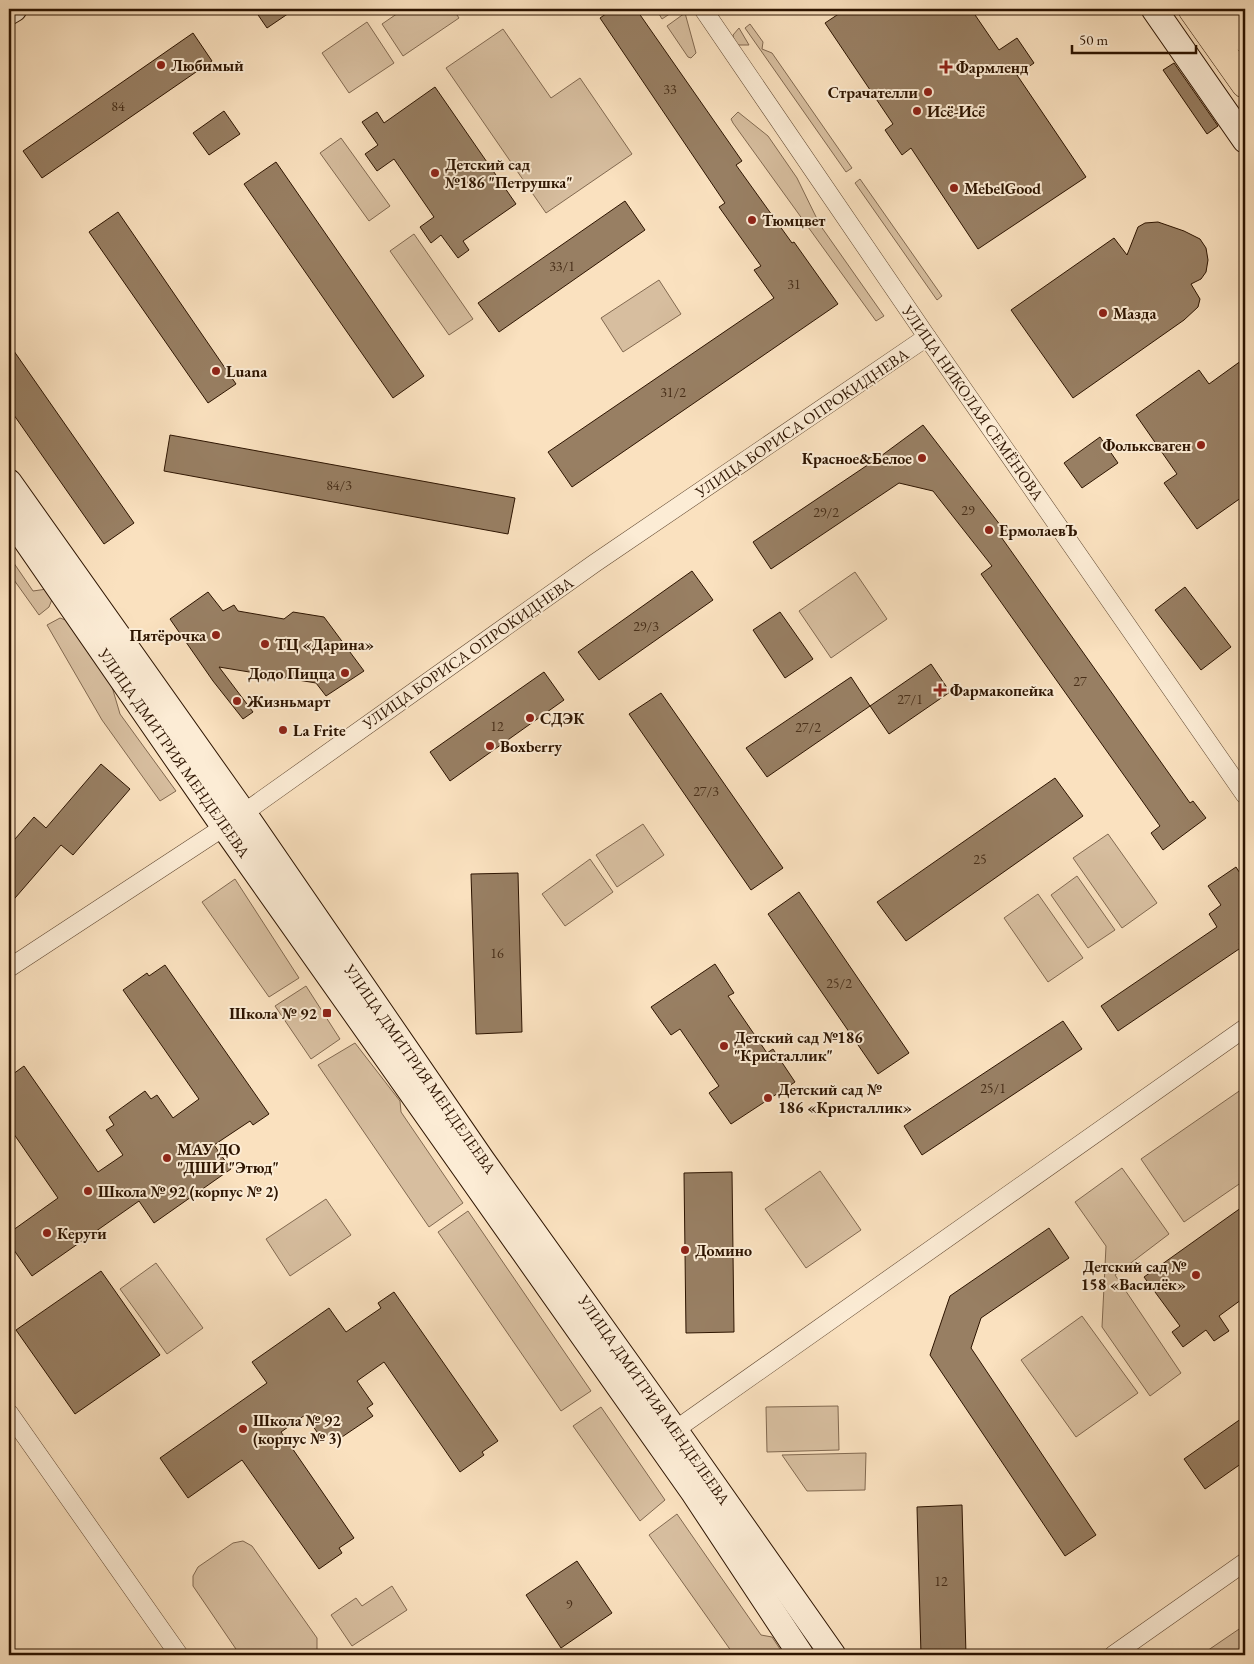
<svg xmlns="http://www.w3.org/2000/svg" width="1254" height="1664" font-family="'EB Garamond',serif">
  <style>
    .green { fill: #d7be9f; stroke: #826950 }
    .building { fill: #987f63; stroke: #2d1400 }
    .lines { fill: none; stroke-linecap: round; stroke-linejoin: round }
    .street-casing { stroke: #604730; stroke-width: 19 }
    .secondary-casing { stroke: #2d1400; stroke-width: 27 }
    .highway-casing { stroke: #2d1400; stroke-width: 29 }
    .street { stroke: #fcecd5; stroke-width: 18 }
    .secondary { stroke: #fcecd5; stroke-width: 25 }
    .highway { stroke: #fae1bf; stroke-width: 28 }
    .poi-dot { fill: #8f2418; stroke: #fcecd5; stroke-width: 2 }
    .labels { text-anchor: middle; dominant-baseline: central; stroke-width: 4; stroke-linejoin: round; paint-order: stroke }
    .number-label { font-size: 14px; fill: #482f19 }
    .poi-label { font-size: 16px; font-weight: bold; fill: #2d1400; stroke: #fcecd5; text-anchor: start }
    .street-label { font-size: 16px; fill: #2d1400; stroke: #fcecd5 }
  </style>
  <rect width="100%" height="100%" fill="#fae1bf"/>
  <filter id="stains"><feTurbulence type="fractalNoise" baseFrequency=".004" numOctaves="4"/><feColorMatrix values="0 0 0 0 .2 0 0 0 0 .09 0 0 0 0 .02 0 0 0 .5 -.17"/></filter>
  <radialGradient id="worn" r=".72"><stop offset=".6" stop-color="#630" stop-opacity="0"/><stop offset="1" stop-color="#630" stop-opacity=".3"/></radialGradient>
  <!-- green -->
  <g class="green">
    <polygon points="404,9 453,9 459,18 403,56 382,24"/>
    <polygon points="656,9 677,9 662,19"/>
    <polygon points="685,13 696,53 691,58 688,57 667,26"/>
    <polygon points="367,22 394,63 349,93 322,53"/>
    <polygon points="750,24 763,42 762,49 772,53 852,168 846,172 745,28"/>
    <polygon points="739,28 749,45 735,45 733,35"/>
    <polygon points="503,29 551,98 580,78 632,154 546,213 446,68"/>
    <polygon points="738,112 768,136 797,178 820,225 884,316 876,321 733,123 731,119"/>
    <polygon points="341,138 390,206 369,221 320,153"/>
    <polygon points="860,179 942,296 937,300 855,183"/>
    <polygon points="414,234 473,319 449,335 390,251"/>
    <polygon points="659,280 681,314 623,352 601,318"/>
    <polygon points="9,556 33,591 47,589 53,597 49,607 39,615 9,573"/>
    <polygon points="855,572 887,619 831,658 799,611"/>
    <polygon points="60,618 71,622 110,680 120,714 176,791 160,801 102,720 47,625"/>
    <polygon points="643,824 664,855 617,887 596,855"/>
    <polygon points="1108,834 1157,903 1122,928 1073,858"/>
    <polygon points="590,859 613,892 565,926 542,894"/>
    <polygon points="1077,876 1115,930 1088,948 1051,895"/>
    <polygon points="235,879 299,978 269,997 202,902"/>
    <polygon points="1038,894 1083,958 1048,982 1004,918"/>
    <polygon points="306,986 340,1039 311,1059 275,1006"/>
    <polygon points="355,1043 400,1101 401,1112 463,1203 429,1227 318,1065"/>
    <polygon points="1245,1087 1245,1180 1184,1222 1141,1159"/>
    <polygon points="1122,1168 1169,1234 1115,1275 1181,1373 1150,1396 1102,1327 1106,1246 1075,1202"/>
    <polygon points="820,1171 861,1230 806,1268 765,1209"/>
    <polygon points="326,1199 351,1235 290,1276 266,1239"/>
    <polygon points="468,1211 591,1391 561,1411 438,1232"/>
    <polygon points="156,1263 203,1328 167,1354 120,1289"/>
    <polygon points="1082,1316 1138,1393 1076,1437 1021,1360"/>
    <polygon points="838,1406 839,1450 767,1452 766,1407"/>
    <polygon points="601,1407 665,1500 640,1521 573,1426"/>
    <polygon points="866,1453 865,1490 807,1491 782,1455"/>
    <polygon points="677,1514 761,1635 772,1637 784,1655 734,1655 649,1535"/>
    <polygon points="243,1541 252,1546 317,1638 317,1650 313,1655 240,1655 193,1586 193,1576 198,1567 233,1543"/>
    <polygon points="392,1586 407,1610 352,1646 331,1615 356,1598 362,1606"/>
    <polygon points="1245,1625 1245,1655 1201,1655"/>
  </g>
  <!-- building -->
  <g class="building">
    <polygon points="254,9 295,9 267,28"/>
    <polygon points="613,9 636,9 742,161 736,165 792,243 794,242 838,304 572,487 548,452 774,298 754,270 761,266 719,207 725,203 600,18"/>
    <polygon points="846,9 971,9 999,50 1017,38 1034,63 1017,75 1086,177 978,249 911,148 902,155 885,130 893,124 825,23"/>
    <polygon points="193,33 212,61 42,178 23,151"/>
    <polygon points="1174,63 1218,126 1207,134 1163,70"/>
    <polygon points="435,87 516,204 463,241 469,250 458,258 441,235 431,243 420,227 434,217 394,159 377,171 365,154 378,145 362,122 377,112 384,123"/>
    <polygon points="224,111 240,134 209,155 193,133"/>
    <polygon points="276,162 424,376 393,398 244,184"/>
    <polygon points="625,201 645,230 499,332 478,303"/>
    <polygon points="118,212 236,384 208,403 89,232"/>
    <polygon points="1158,222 1184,231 1200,239 1206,248 1208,260 1206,272 1201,279 1191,284 1200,299 1198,307 1184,320 1073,398 1011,310 1114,238 1127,255 1138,227 1145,223"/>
    <polygon points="9,344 134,523 104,544 9,408"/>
    <polygon points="1245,358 1245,495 1197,529 1164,483 1177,474 1136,415 1199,370 1209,384"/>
    <polygon points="923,425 1004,530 999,534 1190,803 1193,801 1206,818 1163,850 1151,833 1160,826 981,574 992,566 933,491 899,483 771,569 753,542 881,456"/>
    <polygon points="170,435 515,498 508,534 164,471"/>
    <polygon points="1100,437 1118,463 1082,488 1064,463"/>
    <polygon points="692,571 713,600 599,680 578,652"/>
    <polygon points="1185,587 1231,647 1201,670 1155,610"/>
    <polygon points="208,592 223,611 234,605 238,611 284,619 293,612 324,617 364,671 326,696 316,683 219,667 253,712 243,719 213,681 170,619"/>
    <polygon points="780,612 813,659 785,678 753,630"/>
    <polygon points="931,664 950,692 889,734 870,706"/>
    <polygon points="544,672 564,700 450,781 430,752"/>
    <polygon points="851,677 870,706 767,777 746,748"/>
    <polygon points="661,693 783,868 751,890 629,714"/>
    <polygon points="101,764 130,789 73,855 61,845 9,905 9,846 34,817 46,828"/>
    <polygon points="1055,778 1083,816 906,941 877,902"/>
    <polygon points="1236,867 1245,881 1245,939 1239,943 1242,947 1118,1031 1101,1006 1217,927 1209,914 1221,905 1208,886"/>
    <polygon points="518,873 522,1032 476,1034 471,874"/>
    <polygon points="799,892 909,1053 878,1074 768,914"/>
    <polygon points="715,964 734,993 728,996 767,1053 773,1049 795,1082 731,1124 709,1093 719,1086 680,1029 671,1035 651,1007"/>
    <polygon points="165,965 269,1114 253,1125 250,1121 214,1145 231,1169 154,1223 139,1201 32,1276 9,1243 9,1233 58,1198 9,1127 9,1077 24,1066 98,1172 123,1155 106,1130 114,1125 109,1117 145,1091 151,1099 157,1095 173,1118 199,1099 123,990 147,973 149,976"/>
    <polygon points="1063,1021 1082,1049 922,1155 904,1126"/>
    <polygon points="732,1172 734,1332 686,1333 684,1173"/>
    <polygon points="1245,1205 1245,1297 1219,1316 1229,1331 1214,1341 1206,1330 1183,1347 1172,1332 1180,1326 1144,1277"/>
    <polygon points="1049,1228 1069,1258 981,1318 971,1348 1096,1535 1065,1556 930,1355 950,1296"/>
    <polygon points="101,1271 160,1355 75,1414 16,1330"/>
    <polygon points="394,1292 498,1441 482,1452 484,1455 460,1472 384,1362 357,1381 373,1404 367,1408 373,1416 336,1441 330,1433 322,1439 305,1415 281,1432 354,1538 339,1548 342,1553 319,1569 242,1460 188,1498 160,1458 267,1383 252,1362 329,1308 346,1332 381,1308 378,1303"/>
    <polygon points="1245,1416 1245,1461 1205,1489 1184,1459"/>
    <polygon points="962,1505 966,1655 921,1655 917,1507"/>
    <polygon points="577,1561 612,1613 561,1648 526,1595"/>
  </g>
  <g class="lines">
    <defs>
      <g id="street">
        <polyline points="703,9 927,337 1245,795"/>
        <polyline points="9,968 224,827 595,563 927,337"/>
        <polyline points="9,1413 179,1655"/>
        <polyline points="675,1430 1245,1028"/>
        <polyline points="1113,1655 1245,1562"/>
      </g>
      <g id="secondary">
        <polyline points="1154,9 1245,140"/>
        <polyline points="9,12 14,9"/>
        <polyline points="9,482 243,812 482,1160 675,1430 833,1655"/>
        <polyline points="9,516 224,827 694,1493 801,1655"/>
      </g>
      <g id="highway">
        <polyline points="1192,9 1245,84"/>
        <polyline points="1225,9 1245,38"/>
      </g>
    </defs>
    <!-- street casing -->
    <use href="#street" class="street-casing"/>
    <!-- secondary casing -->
    <use href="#secondary" class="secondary-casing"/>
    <!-- highway casing -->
    <use href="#highway" class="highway-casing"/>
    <!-- street -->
    <use href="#street" class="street"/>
    <!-- secondary -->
    <use href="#secondary" class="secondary"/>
    <!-- highway -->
    <use href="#highway" class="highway"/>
  </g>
  <!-- markers -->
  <g class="poi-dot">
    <circle cx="161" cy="65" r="5"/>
    <path d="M943.5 59.5h5v5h5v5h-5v5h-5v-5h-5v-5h5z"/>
    <circle cx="928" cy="92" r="5"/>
    <circle cx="917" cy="111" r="5"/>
    <circle cx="435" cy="173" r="5"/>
    <circle cx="954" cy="188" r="5"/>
    <circle cx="752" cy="220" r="5"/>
    <circle cx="1103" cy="313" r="5"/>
    <circle cx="216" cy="371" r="5"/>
    <circle cx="1201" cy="445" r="5"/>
    <circle cx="922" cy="458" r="5"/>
    <circle cx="989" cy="530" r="5"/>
    <circle cx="216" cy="635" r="5"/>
    <circle cx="265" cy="644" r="5"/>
    <circle cx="345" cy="673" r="5"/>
    <path d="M937.5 682.5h5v5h5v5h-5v5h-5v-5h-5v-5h5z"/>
    <circle cx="237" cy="701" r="5"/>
    <circle cx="530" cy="718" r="5"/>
    <circle cx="283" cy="730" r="5"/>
    <circle cx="490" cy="746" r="5"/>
    <rect x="322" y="1008" width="10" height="10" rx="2.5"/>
    <circle cx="724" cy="1046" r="5"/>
    <circle cx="768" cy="1098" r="5"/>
    <circle cx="167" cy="1158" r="5"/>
    <circle cx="88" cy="1191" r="5"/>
    <circle cx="47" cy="1233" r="5"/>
    <circle cx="685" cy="1250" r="5"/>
    <circle cx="1196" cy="1275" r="5"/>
    <circle cx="243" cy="1429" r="5"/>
  </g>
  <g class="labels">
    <!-- number labels -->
    <g class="number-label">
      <text x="670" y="89">33</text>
      <text x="118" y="106">84</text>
      <text x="562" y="266">33/1</text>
      <text x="794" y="284">31</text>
      <text x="673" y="392">31/2</text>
      <text x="339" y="485">84/3</text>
      <text x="968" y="510">29</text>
      <text x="826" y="512">29/2</text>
      <text x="646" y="626">29/3</text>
      <text x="1080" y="681">27</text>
      <text x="910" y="699">27/1</text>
      <text x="497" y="726">12</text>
      <text x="808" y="727">27/2</text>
      <text x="706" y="791">27/3</text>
      <text x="980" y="859">25</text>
      <text x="497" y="953">16</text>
      <text x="839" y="983">25/2</text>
      <text x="993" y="1088">25/1</text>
      <text x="941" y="1581">12</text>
      <text x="569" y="1604">9</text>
    </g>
    <!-- poi labels -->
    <g class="poi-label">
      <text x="171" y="65">Любимый</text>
      <text x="956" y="67">Фармленд</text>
      <text x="918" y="92" text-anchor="end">Страчателли</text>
      <text x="927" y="111">Исё-Исё</text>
      <text x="445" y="164">Детский сад<tspan x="445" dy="18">№186 "Петрушка"</tspan></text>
      <text x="964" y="188">MebelGood</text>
      <text x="762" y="220">Тюмцвет</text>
      <text x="1113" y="313">Мазда</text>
      <text x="226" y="371">Luana</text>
      <text x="1191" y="445" text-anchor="end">Фольксваген</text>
      <text x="912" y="458" text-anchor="end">Красное&amp;Белое</text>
      <text x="999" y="530">ЕрмолаевЪ</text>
      <text x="206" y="635" text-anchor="end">Пятёрочка</text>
      <text x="275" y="644">ТЦ «Дарина»</text>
      <text x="335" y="673" text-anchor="end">Додо Пицца</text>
      <text x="950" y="690">Фармакопейка</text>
      <text x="247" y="701">Жизньмарт</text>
      <text x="540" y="718">СДЭК</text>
      <text x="293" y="730">La Frite</text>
      <text x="500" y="746">Boxberry</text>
      <text x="317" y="1013" text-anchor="end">Школа № 92</text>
      <text x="734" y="1037">Детский сад №186<tspan x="734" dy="18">"Кристаллик"</tspan></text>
      <text x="778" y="1089">Детский сад №<tspan x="778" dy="18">186 «Кристаллик»</tspan></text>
      <text x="177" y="1149">МАУ ДО<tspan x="177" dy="18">"ДШИ "Этюд"</tspan></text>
      <text x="98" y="1191">Школа № 92 (корпус № 2)</text>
      <text x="57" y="1233">Керуги</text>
      <text x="695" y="1250">Домино</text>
      <text x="1186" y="1266" text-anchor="end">Детский сад №<tspan x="1186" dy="18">158 «Василёк»</tspan></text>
      <text x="253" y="1420">Школа № 92<tspan x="253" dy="18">(корпус № 3)</tspan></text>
    </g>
    <!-- street labels -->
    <g class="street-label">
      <text transform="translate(973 403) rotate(55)">УЛИЦА НИКОЛАЯ СЕМЁНОВА</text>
      <text transform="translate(802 423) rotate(-34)">УЛИЦА БОРИСА ОПРОКИДНЕВА</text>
      <text transform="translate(468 653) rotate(-35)">УЛИЦА БОРИСА ОПРОКИДНЕВА</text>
      <text transform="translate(174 753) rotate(55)">УЛИЦА ДМИТРИЯ МЕНДЕЛЕЕВА</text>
      <text transform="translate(420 1069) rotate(55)">УЛИЦА ДМИТРИЯ МЕНДЕЛЕЕВА</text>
      <text transform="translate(654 1400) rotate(55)">УЛИЦА ДМИТРИЯ МЕНДЕЛЕЕВА</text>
    </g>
  </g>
  <!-- margin -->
  <rect width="1254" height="1664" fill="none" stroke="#fae1bf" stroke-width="30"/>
  <rect x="10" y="10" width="1234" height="1644" fill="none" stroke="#2d1400" stroke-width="2.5"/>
  <rect x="15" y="15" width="1224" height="1634" fill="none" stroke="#2d1400"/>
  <!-- scale -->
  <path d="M1072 45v8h124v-8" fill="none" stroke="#2d1400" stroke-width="2.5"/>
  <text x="1079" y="45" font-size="15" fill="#2d1400" stroke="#fcecd5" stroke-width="4" paint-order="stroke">50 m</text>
  <rect width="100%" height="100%" filter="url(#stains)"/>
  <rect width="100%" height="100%" fill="url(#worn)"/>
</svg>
